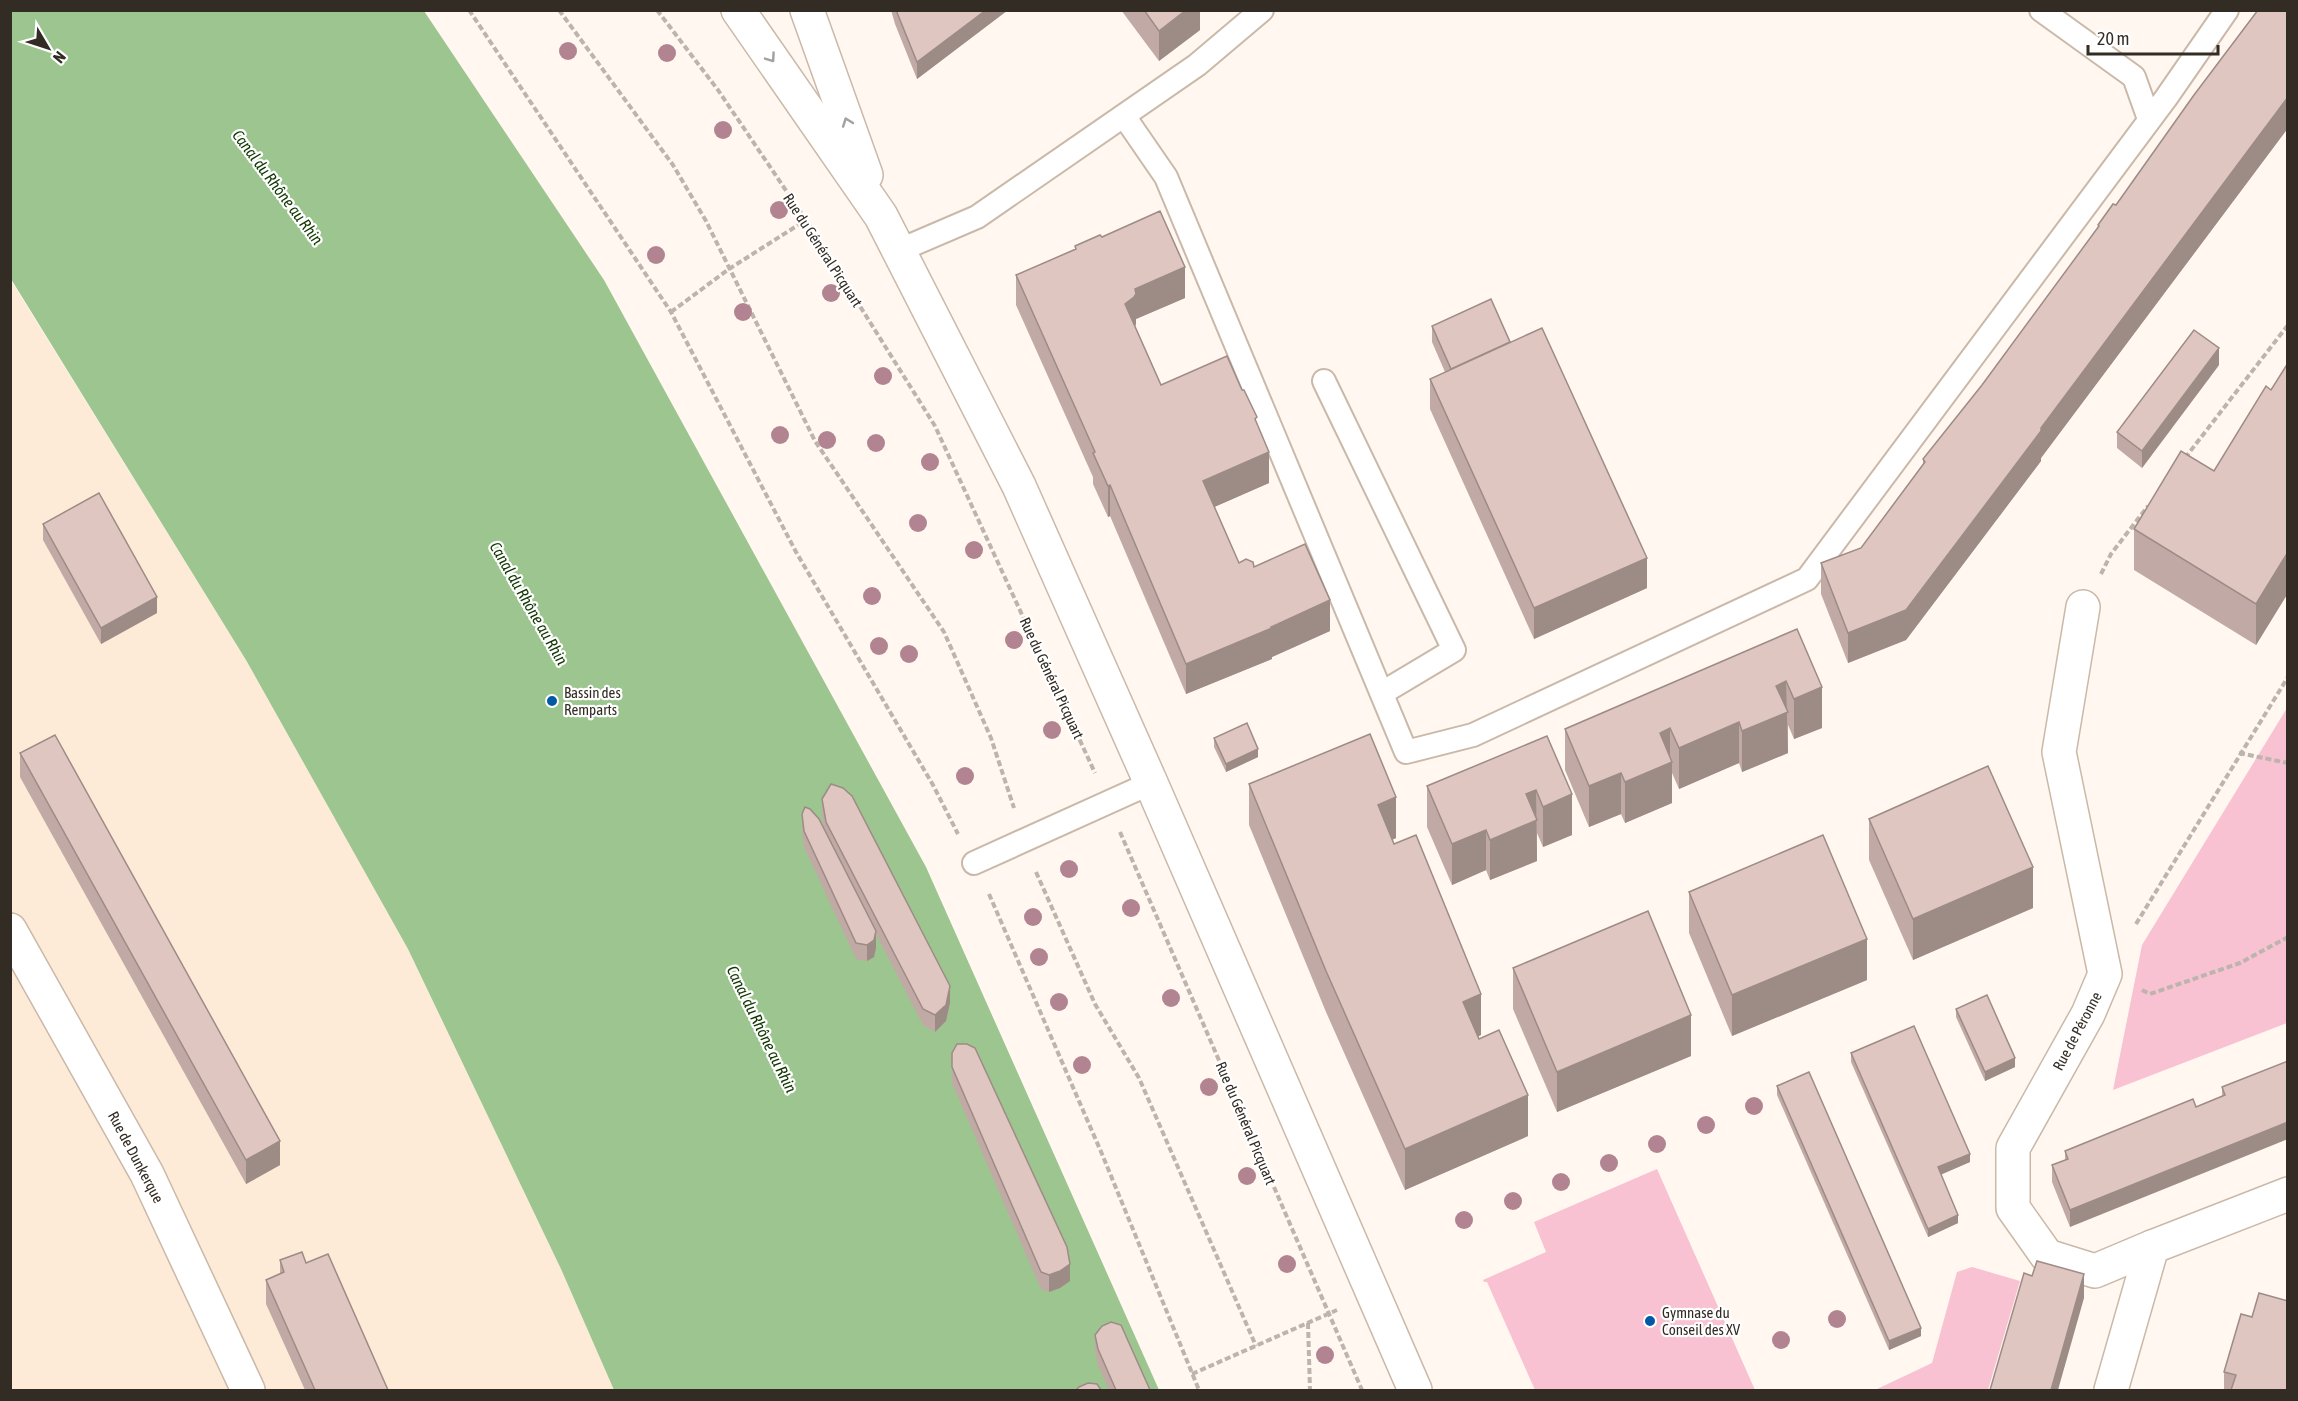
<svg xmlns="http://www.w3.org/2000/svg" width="2298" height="1401" font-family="'Asap Condensed',sans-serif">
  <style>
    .built { fill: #fdead7 }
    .green { fill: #f8c2d3 }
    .water { fill: #9dc590 }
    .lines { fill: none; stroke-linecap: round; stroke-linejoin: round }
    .lane-casing { stroke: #cab9a8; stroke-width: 26 }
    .street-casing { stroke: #cab9a8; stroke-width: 36 }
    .secondary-casing { stroke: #cab9a8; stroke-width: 36 }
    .path { stroke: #bcb4ad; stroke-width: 4; stroke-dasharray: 6 3; stroke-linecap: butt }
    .lane { stroke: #fff; stroke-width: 22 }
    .street { stroke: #fff; stroke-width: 33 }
    .secondary { stroke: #fff; stroke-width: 33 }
    .tree { fill: #b28492 }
    .wall { fill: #c1aaa5 }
    .shaded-wall { fill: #9d8b86 }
    .building { fill: #e0c6c0; stroke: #9d8b86; stroke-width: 1.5 }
    .oneway { stroke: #a3a09d }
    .poi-dot { fill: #0459a7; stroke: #fff; stroke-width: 2 }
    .labels { text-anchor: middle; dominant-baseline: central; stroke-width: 4.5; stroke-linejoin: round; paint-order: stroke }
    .street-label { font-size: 15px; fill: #332c25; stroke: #fff }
    .poi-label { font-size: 15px; fill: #332c25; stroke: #fff; text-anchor: start }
    .water-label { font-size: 16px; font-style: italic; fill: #113700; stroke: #fff }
  </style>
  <rect width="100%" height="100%" fill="#fff7f0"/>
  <!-- built -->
  <polygon class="built" points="10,279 246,660 408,949 561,1269 614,1390 11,1390"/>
  <!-- green -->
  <g class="green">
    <polygon points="2287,708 2287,1023 2113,1090 2142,945"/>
    <polygon points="1657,1169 1755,1390 1535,1390 1487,1282 1484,1282 1483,1280 1546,1252 1534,1222"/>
    <polygon points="1972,1267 2020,1281 1988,1390 1875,1390 1932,1363 1957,1272"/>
  </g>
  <!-- water -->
  <polygon class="water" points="11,11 424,11 604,280 926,867 1159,1390 614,1390 561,1269 408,949 246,660 11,279"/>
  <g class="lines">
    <defs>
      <g id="lane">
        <polyline points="2041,10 2134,77 2149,119"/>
        <polyline points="1124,116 1166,177 1406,752 1473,735 1807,579 2166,98 2227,10"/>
        <polyline points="900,250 977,217 1197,65 1262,10"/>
        <polyline points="1324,381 1454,650 1382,693"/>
        <polyline points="974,863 1151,783"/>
      </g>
      <g id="street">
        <polyline points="2083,607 2059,752 2105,974 2088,1014 2013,1148 2013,1208 2047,1256 2095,1271 2152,1247"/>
        <polyline points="10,930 147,1174 248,1390"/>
        <polyline points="2111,1390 2152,1247 2288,1194"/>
      </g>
      <g id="secondary">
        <polyline points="738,10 881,216 1019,486 1151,783 1415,1390"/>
        <polyline points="807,10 866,175"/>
      </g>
    </defs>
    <!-- lane casing -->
    <use href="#lane" class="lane-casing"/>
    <!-- street casing -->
    <use href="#street" class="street-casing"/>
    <!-- secondary casing -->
    <use href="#secondary" class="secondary-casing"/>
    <!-- path -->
    <g class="path">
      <polyline points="469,10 671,312 796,552 933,785 958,834"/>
      <polyline points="559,10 673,165 706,221 815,441 944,632 991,738 1014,808"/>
      <polyline points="657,10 718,90 806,220 935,426 1095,773"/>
      <polyline points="671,312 729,269 806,220"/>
      <polyline points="2185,458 2288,325"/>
      <polyline points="2101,574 2111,554 2148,506"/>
      <polyline points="2239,753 2288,763"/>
      <polyline points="1120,832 1362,1390"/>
      <polyline points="1036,872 1095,1004 1139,1078 1256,1346"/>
      <polyline points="989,894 1102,1154 1199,1390"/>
      <polyline points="2136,924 2288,677"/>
      <polyline points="2142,990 2150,994 2240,963 2288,937"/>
      <polyline points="1308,1323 1310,1390"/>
      <polyline points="1192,1374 1337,1310"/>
    </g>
    <!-- lane -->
    <use href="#lane" class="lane"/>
    <!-- street -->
    <use href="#street" class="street"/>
    <!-- secondary -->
    <use href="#secondary" class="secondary"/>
  </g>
  <!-- trees -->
  <g class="tree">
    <circle cx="568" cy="51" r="9"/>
    <circle cx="667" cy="53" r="9"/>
    <circle cx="723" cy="130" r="9"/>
    <circle cx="779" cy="210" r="9"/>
    <circle cx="656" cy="255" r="9"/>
    <circle cx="831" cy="293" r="9"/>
    <circle cx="743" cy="312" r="9"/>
    <circle cx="883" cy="376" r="9"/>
    <circle cx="780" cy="435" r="9"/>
    <circle cx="827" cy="440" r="9"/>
    <circle cx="876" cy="443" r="9"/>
    <circle cx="930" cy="462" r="9"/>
    <circle cx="918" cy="523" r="9"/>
    <circle cx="974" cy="550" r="9"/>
    <circle cx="872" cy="596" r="9"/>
    <circle cx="1014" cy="640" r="9"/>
    <circle cx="879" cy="646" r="9"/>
    <circle cx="909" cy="654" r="9"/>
    <circle cx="1052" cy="730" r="9"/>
    <circle cx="965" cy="776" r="9"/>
    <circle cx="1069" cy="869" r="9"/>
    <circle cx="1131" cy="908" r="9"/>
    <circle cx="1033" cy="917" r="9"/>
    <circle cx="1039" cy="957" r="9"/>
    <circle cx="1171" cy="998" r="9"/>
    <circle cx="1059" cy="1002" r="9"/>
    <circle cx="1082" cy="1065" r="9"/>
    <circle cx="1209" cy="1087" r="9"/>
    <circle cx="1754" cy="1106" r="9"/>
    <circle cx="1706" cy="1125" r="9"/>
    <circle cx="1657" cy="1144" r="9"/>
    <circle cx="1609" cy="1163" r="9"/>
    <circle cx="1247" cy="1176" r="9"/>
    <circle cx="1561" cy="1182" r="9"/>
    <circle cx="1513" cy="1201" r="9"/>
    <circle cx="1464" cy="1220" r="9"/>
    <circle cx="1287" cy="1264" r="9"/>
    <circle cx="1837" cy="1319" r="9"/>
    <circle cx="1781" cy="1340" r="9"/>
    <circle cx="1325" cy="1355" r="9"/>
  </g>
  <!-- wall -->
  <g class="wall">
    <polygon points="891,10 1008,10 917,79 895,24"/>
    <polygon points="1121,10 1200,10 1200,30 1159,61"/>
    <polygon points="2288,10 2288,128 2041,458 2041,461 1906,640 1848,663 1821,594 1821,563 1861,548 1923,464 1923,459 1982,385 2098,228 2098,225"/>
    <polygon points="2288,206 2288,227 2286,225 2286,209"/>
    <polygon points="1102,237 1185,298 1136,319 1136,324 1135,327 1161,385 1257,423 1269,483 1214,507 1239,563 1254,567 1330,631 1272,657 1272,659 1186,694 1110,516 1108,517 1093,484 1093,477 1016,305 1016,275 1075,249 1075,246"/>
    <polygon points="1432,326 1510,342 1647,588 1534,639 1430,409 1430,379 1445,372 1432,342"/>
    <polygon points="2288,363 2288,593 2256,645 2134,570 2134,529 2214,471 2271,390"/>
    <polygon points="2219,365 2142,468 2117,448 2117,432"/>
    <polygon points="43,524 157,613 101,644 43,540"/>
    <polygon points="1797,629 1822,728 1794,739 1788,725 1788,753 1742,772 1739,763 1679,789 1672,773 1672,803 1625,823 1621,814 1589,827 1565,770 1565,729"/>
    <polygon points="1547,736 1572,835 1543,847 1537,833 1537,861 1490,880 1486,870 1452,885 1427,827 1427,786"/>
    <polygon points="1214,738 1258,757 1226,772 1214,747"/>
    <polygon points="20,753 280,1165 246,1184 20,777"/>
    <polygon points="1249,784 1396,838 1392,840 1481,1035 1478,1036 1528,1136 1405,1190 1326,1012 1249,825"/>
    <polygon points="822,799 950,1003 946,1021 935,1032 923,1025 876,934 876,948 874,957 867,961 856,959 804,847 802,830 802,814 824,829 822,816"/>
    <polygon points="1869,819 2033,908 1913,960 1869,860"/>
    <polygon points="1689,892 1867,980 1732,1036 1689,933"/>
    <polygon points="1513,968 1691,1056 1557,1112 1513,1009"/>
    <polygon points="1956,1009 2015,1067 1985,1081 1956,1017"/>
    <polygon points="952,1053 1070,1281 1060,1288 1049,1292 1041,1289 952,1083"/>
    <polygon points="1851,1053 1970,1162 1941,1174 1958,1223 1928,1237 1851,1062"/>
    <polygon points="2288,1061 2070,1227 2052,1182 2052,1165 2065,1161 2065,1151 2196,1107 2222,1096 2222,1087"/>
    <polygon points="1777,1086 1921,1336 1889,1350 1777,1095"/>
    <polygon points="280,1260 306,1263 388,1390 305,1390 266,1304 266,1280 280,1274"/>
    <polygon points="2252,1317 2288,1390 2224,1390 2224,1372"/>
    <polygon points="1095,1335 1150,1390 1109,1390 1098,1365 1095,1351"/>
  </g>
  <!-- shaded-wall -->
  <g class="shaded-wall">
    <polygon points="986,10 1008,10 917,79 917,62"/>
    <polygon points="1186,10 1200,10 1200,30 1159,61 1159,31"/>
    <polygon points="2288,97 2288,128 2041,458 2041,461 1906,640 1848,663 1848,633 2041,428"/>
    <polygon points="1185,267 1185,298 1136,319 1136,324 1134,328 1125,304 1135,289"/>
    <polygon points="2219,348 2219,365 2142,468 2142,451"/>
    <polygon points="1269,452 1269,483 1203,512 1203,481"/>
    <polygon points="1110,485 1110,516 1108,517 1108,486"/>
    <polygon points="2288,552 2288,593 2256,645 2256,604"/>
    <polygon points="1647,558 1647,588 1534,639 1534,608"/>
    <polygon points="157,597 157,613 101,644 101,628"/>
    <polygon points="1330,600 1330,631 1272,657 1272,659 1186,694 1186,664"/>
    <polygon points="1786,681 1788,753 1742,772 1742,731 1776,686"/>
    <polygon points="1822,687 1822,728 1794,739 1794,699"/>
    <polygon points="1739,722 1739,763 1679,789 1679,748"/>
    <polygon points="1670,728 1670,763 1672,762 1672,803 1625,823 1625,782 1660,733"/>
    <polygon points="1258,749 1258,757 1226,772 1226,764"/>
    <polygon points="1621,773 1621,814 1589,827 1589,786"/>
    <polygon points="1536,790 1537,861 1490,880 1490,840 1526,794"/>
    <polygon points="1572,794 1572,835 1543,847 1543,807"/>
    <polygon points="1396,797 1396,838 1378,846 1378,805"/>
    <polygon points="1486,830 1486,870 1452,885 1452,844"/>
    <polygon points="2033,867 2033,908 1913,960 1913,919"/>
    <polygon points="876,931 876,948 874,957 867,961 867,945"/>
    <polygon points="1867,939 1867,980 1732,1036 1732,995"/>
    <polygon points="950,986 950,1003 946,1021 935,1032 935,1015"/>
    <polygon points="1481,994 1481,1035 1463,1043 1463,1002"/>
    <polygon points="1691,1015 1691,1056 1557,1112 1557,1072"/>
    <polygon points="2015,1058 2015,1067 1985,1081 1985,1072"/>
    <polygon points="1528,1095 1528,1136 1405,1190 1405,1149"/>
    <polygon points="2288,1122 2288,1139 2070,1227 2070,1210"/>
    <polygon points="280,1141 280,1165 246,1184 246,1160"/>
    <polygon points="1970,1154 1970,1162 1938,1176 1938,1167"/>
    <polygon points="1958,1215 1958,1223 1928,1237 1928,1229"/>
    <polygon points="1070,1264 1070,1281 1060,1288 1049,1292 1049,1275"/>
    <polygon points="2084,1274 2084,1298 2058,1390 2051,1390"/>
    <polygon points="1921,1328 1921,1336 1889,1350 1889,1341"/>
  </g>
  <!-- building -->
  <g class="building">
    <polygon points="896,10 986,10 917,62"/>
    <polygon points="1144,10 1186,10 1159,31"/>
    <polygon points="2258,10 2288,10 2288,97 2041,428 2041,431 1906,610 1848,633 1821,563 1861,548 1925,462 1923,459 1982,385 2099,226 2098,225 2113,204 2116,205 2194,95"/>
    <polygon points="1160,211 1185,267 1135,289 1136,294 1134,297 1125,304 1161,385 1227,356 1242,390 1244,390 1257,417 1255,419 1269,452 1203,481 1239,563 1246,559 1253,562 1254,567 1305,544 1330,600 1271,627 1272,628 1186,664 1110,485 1108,486 1093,453 1095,452 1016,275 1076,249 1075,246 1100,235 1102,237"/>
    <polygon points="1491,299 1510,342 1451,369 1432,326"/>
    <polygon points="1542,328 1647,558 1534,608 1430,379"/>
    <polygon points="2194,330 2219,348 2142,451 2117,432"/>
    <polygon points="2288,363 2288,552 2256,604 2134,529 2181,451 2214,471 2266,386 2271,390"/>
    <polygon points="99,493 157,597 101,628 43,524"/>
    <polygon points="1797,629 1822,687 1794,699 1786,681 1776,686 1788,712 1742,731 1739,722 1679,748 1670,728 1660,733 1672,762 1625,782 1621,773 1589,786 1565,729"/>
    <polygon points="1247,723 1258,749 1226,764 1214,738"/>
    <polygon points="1370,734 1396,797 1378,805 1394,844 1416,835 1481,994 1463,1002 1479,1039 1499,1030 1528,1095 1405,1149 1326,971 1249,784"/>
    <polygon points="55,735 280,1141 246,1160 20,753"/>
    <polygon points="1547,736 1572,794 1543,807 1536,790 1526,794 1537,820 1490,840 1486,830 1452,844 1427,786"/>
    <polygon points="1988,766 2033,867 1913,919 1869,819"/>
    <polygon points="831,784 843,788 852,796 950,986 946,1005 935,1015 923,1009 826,822 822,799"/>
    <polygon points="805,807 810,809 819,819 876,931 874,940 867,945 856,943 804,831 802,814"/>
    <polygon points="1823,835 1867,939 1732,995 1689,892"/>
    <polygon points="1648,911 1691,1015 1557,1072 1513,968"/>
    <polygon points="1987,995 2015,1058 1985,1072 1956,1009"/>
    <polygon points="1914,1026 1970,1154 1938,1167 1958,1215 1928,1229 1851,1053"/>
    <polygon points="957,1044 967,1044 975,1048 1067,1247 1070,1264 1060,1271 1049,1275 1041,1272 952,1067 952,1053"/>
    <polygon points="2288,1061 2288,1122 2070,1210 2052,1165 2068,1159 2065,1151 2193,1099 2196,1107 2225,1095 2222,1087"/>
    <polygon points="1809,1072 1921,1328 1889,1341 1777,1086"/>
    <polygon points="302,1252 306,1263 328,1254 388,1390 315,1390 266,1280 284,1272 280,1260"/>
    <polygon points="2037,1261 2084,1274 2051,1390 1990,1390 2024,1273 2032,1276"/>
    <polygon points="2259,1293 2288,1301 2288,1390 2231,1390 2236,1375 2224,1372 2241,1314 2252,1317"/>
    <polygon points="1111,1322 1121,1325 1150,1390 1116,1390 1098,1349 1095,1335 1102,1326"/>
    <polygon points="1088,1383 1097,1384 1101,1390 1076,1390 1079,1387"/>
  </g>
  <!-- one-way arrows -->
  <defs><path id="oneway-chevron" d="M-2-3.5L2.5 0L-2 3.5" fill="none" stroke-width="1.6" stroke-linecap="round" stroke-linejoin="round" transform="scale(1.5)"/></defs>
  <g class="oneway">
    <use href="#oneway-chevron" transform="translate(771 58) rotate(55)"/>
    <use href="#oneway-chevron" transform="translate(847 122) rotate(-110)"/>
  </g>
  <!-- markers -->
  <g class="poi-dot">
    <circle cx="552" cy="701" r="6"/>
    <circle cx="1650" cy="1321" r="6"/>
  </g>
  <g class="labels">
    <!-- street labels -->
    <g class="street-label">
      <text transform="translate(823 250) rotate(57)">Rue du Général Picquart</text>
      <text transform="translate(1052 678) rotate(65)">Rue du Général Picquart</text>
      <text transform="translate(2077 1031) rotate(-62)">Rue de Péronne</text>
      <text transform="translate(1246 1123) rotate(67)">Rue du Général Picquart</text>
      <text transform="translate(136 1157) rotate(62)">Rue de Dunkerque</text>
    </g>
    <!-- poi labels -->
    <g class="poi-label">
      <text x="564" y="692">Bassin des<tspan x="564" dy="17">Remparts</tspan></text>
      <text x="1662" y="1312">Gymnase du<tspan x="1662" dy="17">Conseil des XV</tspan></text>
    </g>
    <!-- water labels -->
    <g class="water-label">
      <text transform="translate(278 187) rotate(53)">Canal du Rhône au Rhin</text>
      <text transform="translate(529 603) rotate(60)">Canal du Rhône au Rhin</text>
      <text transform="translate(762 1029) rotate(64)">Canal du Rhône au Rhin</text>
    </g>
  </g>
  <!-- border -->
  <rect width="2298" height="1401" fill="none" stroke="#332c25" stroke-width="24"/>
  <!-- north arrow -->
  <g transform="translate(48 48) rotate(129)" stroke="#ffffff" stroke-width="4.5" paint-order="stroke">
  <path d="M0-4.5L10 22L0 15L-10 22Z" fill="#332c25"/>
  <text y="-9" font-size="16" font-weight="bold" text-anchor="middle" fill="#332c25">N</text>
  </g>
  <!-- scale -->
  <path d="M2088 45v9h130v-9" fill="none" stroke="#332c25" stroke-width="3"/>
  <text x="2097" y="45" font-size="18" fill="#332c25" stroke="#ffffff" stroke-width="4.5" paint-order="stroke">20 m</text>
</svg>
